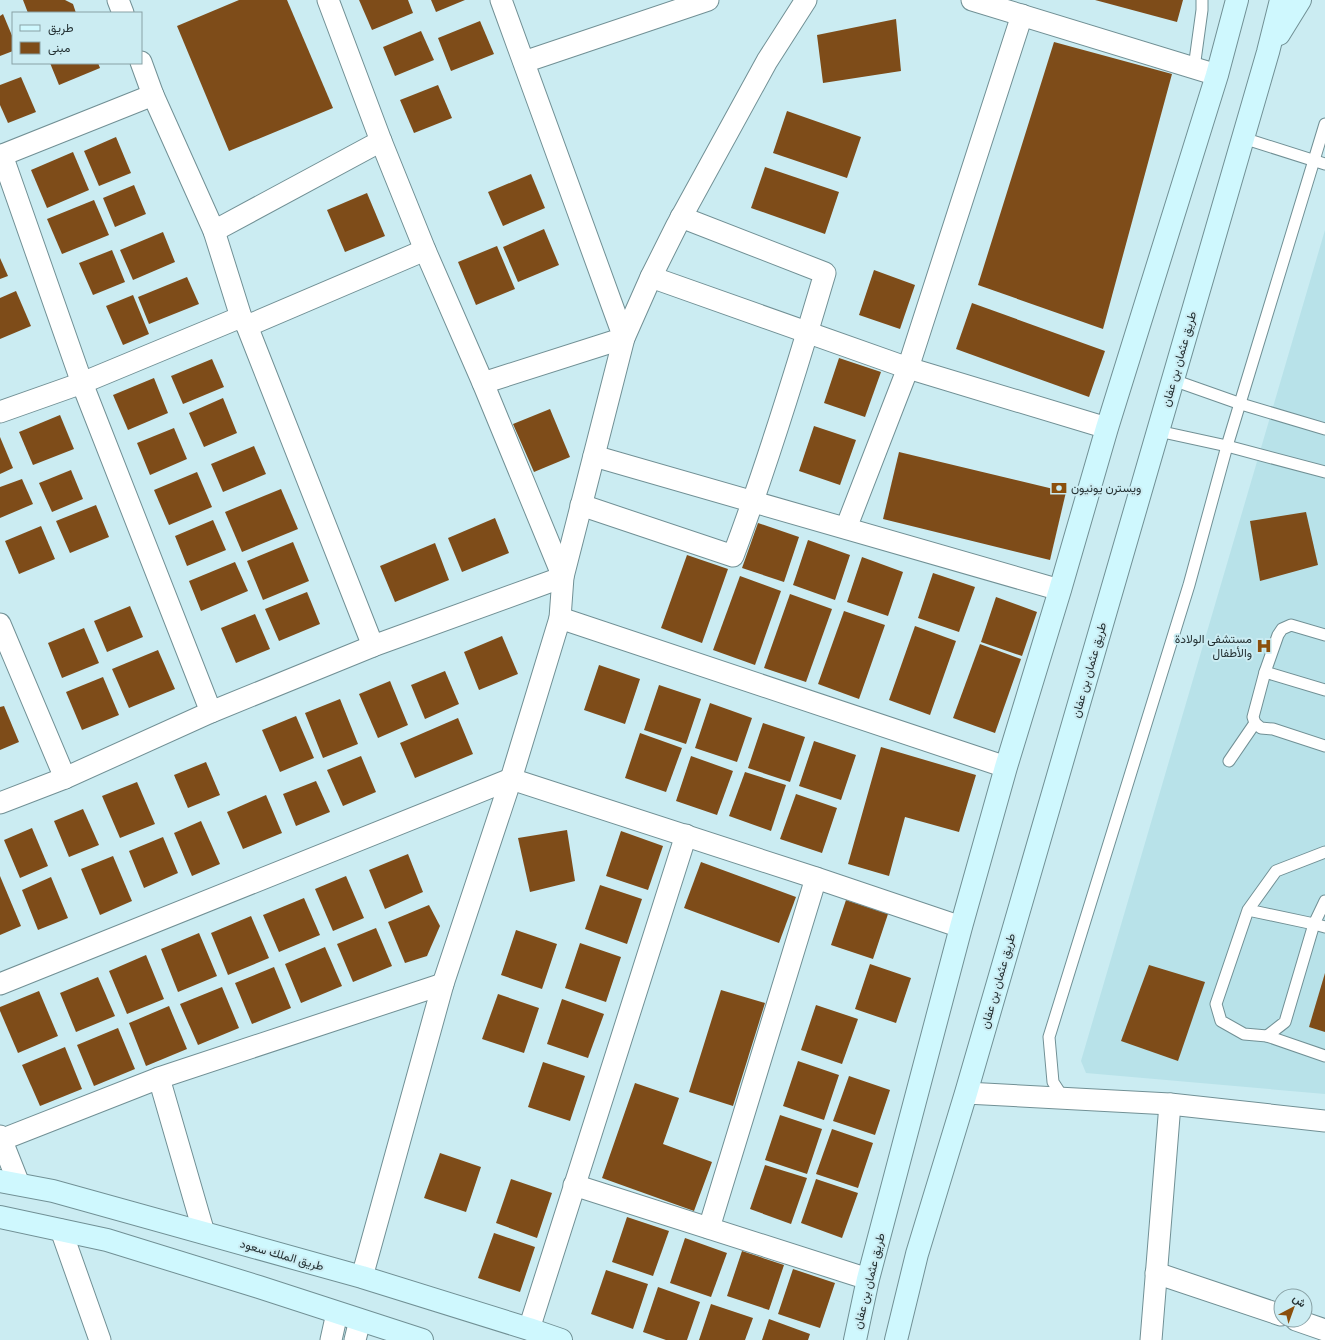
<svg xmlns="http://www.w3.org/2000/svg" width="1325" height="1340" font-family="Karla,Vazirmatn,sans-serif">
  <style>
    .built { fill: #b8e2e9 }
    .building { fill: #7e4c19 }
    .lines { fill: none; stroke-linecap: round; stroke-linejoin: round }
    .lane-casing { stroke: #719095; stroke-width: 13 }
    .street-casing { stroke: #719095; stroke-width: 23 }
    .secondary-casing { stroke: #719095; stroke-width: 24 }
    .lane { stroke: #fff; stroke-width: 11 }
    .street { stroke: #fff; stroke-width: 21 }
    .secondary { stroke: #cff8fe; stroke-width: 22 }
    .labels { text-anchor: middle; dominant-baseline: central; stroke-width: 4; stroke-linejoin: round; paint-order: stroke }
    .street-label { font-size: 12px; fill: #253234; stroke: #cbecf2 }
    .poi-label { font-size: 12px; fill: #253234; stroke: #cbecf2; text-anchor: start }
  </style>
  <rect width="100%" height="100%" fill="#cbecf2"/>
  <!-- built -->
  <polygon class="built" points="1325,230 1325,1094 1086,1073 1081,1061"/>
  <!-- building -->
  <g class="building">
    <polygon points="23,0 65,0 73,4 76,13 28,13"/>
    <polygon points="239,0 287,0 333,108 229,151 177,26"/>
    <polygon points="359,0 408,0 413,13 372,30"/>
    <polygon points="431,0 465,0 436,12"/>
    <polygon points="1095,0 1183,0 1177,22"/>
    <polygon points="3,14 13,38 13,51 0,56 0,16"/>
    <polygon points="896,19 901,71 823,83 817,35"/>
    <polygon points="480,21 494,54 451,71 438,38"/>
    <polygon points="421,31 434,60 395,76 383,47"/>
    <polygon points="1054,42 1172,74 1103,329 978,285"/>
    <polygon points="50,63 98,63 100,68 59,85"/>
    <polygon points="21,77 36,112 8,123 0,105 0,85"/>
    <polygon points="438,85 452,118 414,133 400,100"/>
    <polygon points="787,111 861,137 847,178 773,153"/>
    <polygon points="116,137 131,173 99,186 84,151"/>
    <polygon points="73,152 89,190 47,208 31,170"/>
    <polygon points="765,167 839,192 825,234 751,208"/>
    <polygon points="531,174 545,208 503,226 488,192"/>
    <polygon points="134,185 146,214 115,227 103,198"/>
    <polygon points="367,193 385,236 345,252 327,210"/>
    <polygon points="94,200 109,235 62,254 47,219"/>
    <polygon points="544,229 559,265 518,282 503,247"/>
    <polygon points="163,232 175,262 133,280 120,250"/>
    <polygon points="497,246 515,289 476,305 458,262"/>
    <polygon points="112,250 125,282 93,295 79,263"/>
    <polygon points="0,258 8,276 0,279"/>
    <polygon points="874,270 915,285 900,329 859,315"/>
    <polygon points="187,277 199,304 149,324 138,297"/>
    <polygon points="16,291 31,326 0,339 0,298"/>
    <polygon points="133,295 149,334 123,345 106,306"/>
    <polygon points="972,303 1105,351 1089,397 956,349"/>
    <polygon points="839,358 881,372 865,417 824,403"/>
    <polygon points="212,359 224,387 183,404 171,376"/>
    <polygon points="154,378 168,413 128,430 113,395"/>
    <polygon points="223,398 237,433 204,447 189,413"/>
    <polygon points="550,409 570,457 534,472 513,424"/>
    <polygon points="60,415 74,449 33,465 19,432"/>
    <polygon points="814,426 856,440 840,485 799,471"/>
    <polygon points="174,428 187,459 150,475 137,443"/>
    <polygon points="0,437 13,468 0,474"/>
    <polygon points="254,446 266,474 223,492 211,464"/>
    <polygon points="899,452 1066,492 1050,560 883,519"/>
    <polygon points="71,470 83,499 52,512 39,483"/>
    <polygon points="197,472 212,507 169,525 154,490"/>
    <polygon points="22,479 33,504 0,518 0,487"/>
    <polygon points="281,489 298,529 242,552 225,512"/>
    <polygon points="96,505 109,537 70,553 56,521"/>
    <polygon points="1306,512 1318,565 1260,581 1250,521"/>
    <polygon points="495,518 509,553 462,572 448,538"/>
    <polygon points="213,520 226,550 187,566 175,536"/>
    <polygon points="758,523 799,537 784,582 742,568"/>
    <polygon points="41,526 55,559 19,574 5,541"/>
    <polygon points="808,540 850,555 835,600 793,585"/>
    <polygon points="293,542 309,581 263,600 247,561"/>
    <polygon points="435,543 449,580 395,602 380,566"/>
    <polygon points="687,555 728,569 702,643 661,628"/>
    <polygon points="862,557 903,572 888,616 847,602"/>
    <polygon points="235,562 248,591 201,611 189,581"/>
    <polygon points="933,573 975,587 959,632 918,618"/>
    <polygon points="740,576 781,591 755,665 713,650"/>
    <polygon points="307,592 320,624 279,641 265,609"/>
    <polygon points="790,594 832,609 806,682 764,668"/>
    <polygon points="996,597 1037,612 1022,656 981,642"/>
    <polygon points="130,606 143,637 107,652 94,621"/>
    <polygon points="844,611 885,625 859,699 818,684"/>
    <polygon points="255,614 270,649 236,663 221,628"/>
    <polygon points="915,626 956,641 930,715 889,700"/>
    <polygon points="84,628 99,663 62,678 48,643"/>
    <polygon points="502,636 518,674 479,690 464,652"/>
    <polygon points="980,644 1021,659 995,733 953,718"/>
    <polygon points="158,650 175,689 129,708 112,669"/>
    <polygon points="599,665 640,679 625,724 584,710"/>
    <polygon points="445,671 459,704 425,719 411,685"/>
    <polygon points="103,677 119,715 82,730 66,692"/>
    <polygon points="390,681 408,725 378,738 359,694"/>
    <polygon points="659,685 701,699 686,744 644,730"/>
    <polygon points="340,699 358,744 323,758 305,713"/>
    <polygon points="710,703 752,718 737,762 695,748"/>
    <polygon points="4,706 19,742 0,750 0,707"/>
    <polygon points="296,716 314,758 280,772 262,730"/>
    <polygon points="458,718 473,754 415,778 400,743"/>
    <polygon points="763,723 805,737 790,782 748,768"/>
    <polygon points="640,733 682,748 666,792 625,778"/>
    <polygon points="814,741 856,755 841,800 799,786"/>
    <polygon points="881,747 976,775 959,832 905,817 889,876 848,864"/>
    <polygon points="361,756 376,792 343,806 327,770"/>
    <polygon points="691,756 733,771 717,815 676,801"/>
    <polygon points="206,762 220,795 188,808 174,775"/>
    <polygon points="745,772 786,785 771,831 729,816"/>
    <polygon points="316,781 330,812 296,826 283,794"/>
    <polygon points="137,782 155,824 120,838 102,796"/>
    <polygon points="796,794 837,808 822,853 780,839"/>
    <polygon points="266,795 282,833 243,849 227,812"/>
    <polygon points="83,809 99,845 69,857 54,821"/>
    <polygon points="201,821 220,864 192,876 174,833"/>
    <polygon points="32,828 48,866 20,878 4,840"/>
    <polygon points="567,830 575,881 530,892 518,838"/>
    <polygon points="621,831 663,846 648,890 606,876"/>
    <polygon points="163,837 178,873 144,888 129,851"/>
    <polygon points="408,854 423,892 385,909 369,870"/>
    <polygon points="113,856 132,901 100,915 81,869"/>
    <polygon points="701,862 796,897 779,943 684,908"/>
    <polygon points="0,876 21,926 0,935"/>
    <polygon points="346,876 364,918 333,931 315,889"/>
    <polygon points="51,877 68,918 38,930 22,890"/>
    <polygon points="600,885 642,899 627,944 585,929"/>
    <polygon points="304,898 320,935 279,952 263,915"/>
    <polygon points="846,900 888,914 873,959 831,945"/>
    <polygon points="429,905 440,926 427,956 405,963 388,922"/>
    <polygon points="251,916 269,958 228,975 211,933"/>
    <polygon points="376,928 392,966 353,982 337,944"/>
    <polygon points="516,930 557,944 542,989 501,975"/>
    <polygon points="199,933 217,976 178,992 161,949"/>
    <polygon points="580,943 621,957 606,1002 565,988"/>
    <polygon points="325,947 342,986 301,1003 285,964"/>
    <polygon points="146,955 164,999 127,1014 109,971"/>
    <polygon points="870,964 911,978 896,1023 855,1009"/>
    <polygon points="1149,965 1205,982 1178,1061 1121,1041"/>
    <polygon points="274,967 291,1008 252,1024 235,983"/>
    <polygon points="1325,973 1325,1032 1309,1027"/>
    <polygon points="98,977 115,1016 76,1032 60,993"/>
    <polygon points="222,987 239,1028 198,1045 180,1004"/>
    <polygon points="721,990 765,1003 733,1106 689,1092"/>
    <polygon points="39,991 58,1036 18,1053 0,1011 0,1007"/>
    <polygon points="498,994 539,1008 524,1053 482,1039"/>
    <polygon points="562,999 604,1014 588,1058 547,1044"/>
    <polygon points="816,1005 858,1019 842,1064 801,1050"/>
    <polygon points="169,1006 187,1049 146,1066 129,1023"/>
    <polygon points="118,1028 135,1069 94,1086 77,1045"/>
    <polygon points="65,1047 82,1089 40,1106 22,1065"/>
    <polygon points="798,1061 839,1075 824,1120 783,1106"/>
    <polygon points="543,1062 585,1076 570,1121 528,1107"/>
    <polygon points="849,1076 890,1090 875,1135 833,1121"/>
    <polygon points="635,1083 679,1098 663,1144 712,1162 694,1211 602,1178"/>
    <polygon points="780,1115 822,1129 807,1174 765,1160"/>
    <polygon points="832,1129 873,1143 858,1188 816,1174"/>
    <polygon points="440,1153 481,1167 466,1212 424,1198"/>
    <polygon points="765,1165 807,1178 791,1224 750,1209"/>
    <polygon points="511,1179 552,1193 537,1238 496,1223"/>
    <polygon points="816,1179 858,1193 842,1238 801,1223"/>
    <polygon points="627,1217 669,1231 653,1276 612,1262"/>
    <polygon points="494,1233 535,1247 520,1292 478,1278"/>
    <polygon points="685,1238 727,1253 711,1297 670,1283"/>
    <polygon points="742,1251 784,1265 769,1310 727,1296"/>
    <polygon points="793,1269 835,1283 820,1328 778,1314"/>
    <polygon points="606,1270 648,1284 633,1329 591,1314"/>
    <polygon points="658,1287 700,1302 687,1340 666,1340 643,1332"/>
    <polygon points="711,1304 753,1318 745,1340 699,1340"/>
    <polygon points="769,1319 810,1334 808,1340 762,1340"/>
  </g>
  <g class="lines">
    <defs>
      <g id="lane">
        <polyline points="1194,68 1202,10 1202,0"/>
        <polyline points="1243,138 1325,164"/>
        <polyline points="1173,380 1241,404 1325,429"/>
        <polyline points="1158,431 1227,446 1325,472"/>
        <polyline points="1325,635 1291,625 1282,629 1278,635 1265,672 1253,717 1255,723 1261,728 1273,729 1325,746"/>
        <polyline points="1265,672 1325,690"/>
        <polyline points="1229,761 1255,723"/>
        <polyline points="1325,901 1314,924 1325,927"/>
        <polyline points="1248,910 1314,924 1285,1022 1267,1036 1244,1034 1221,1021 1216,1004 1248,910 1276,871 1325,852"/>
        <polyline points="1267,1036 1325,1056"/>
        <polyline points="1064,1099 1053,1082 1049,1037 1189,585 1227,446 1325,124"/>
      </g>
      <g id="street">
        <polyline points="118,0 123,13"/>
        <polyline points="972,0 1217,75"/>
        <polyline points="141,62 153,95 214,231 241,317 247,326 373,646"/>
        <polyline points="524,62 708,0"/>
        <polyline points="2,155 82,383 211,712"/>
        <polyline points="0,156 153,95"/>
        <polyline points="214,231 381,141"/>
        <polyline points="651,277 908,368 1107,428"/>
        <polyline points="247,326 425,250"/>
        <polyline points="483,383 624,338 501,0"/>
        <polyline points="0,412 82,383 241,317"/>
        <polyline points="594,456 1060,590"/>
        <path d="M581,505L733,556C768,463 797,368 825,273L681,217"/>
        <polyline points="846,528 908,368 1022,15"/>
        <polyline points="560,618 1006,767"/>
        <polyline points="0,624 65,778"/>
        <polyline points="0,803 65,778 211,712 373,646 563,577 483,383 425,250 381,141 328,0"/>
        <polyline points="0,984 511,779 816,878 961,927"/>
        <polyline points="159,1078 204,1233"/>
        <polyline points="966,1093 1170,1104 1325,1121"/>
        <polyline points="0,1136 19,1184"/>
        <polyline points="1,1140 159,1078 443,984"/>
        <polyline points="574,1185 868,1279"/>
        <polyline points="709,1228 816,878"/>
        <polyline points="61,1230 100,1340"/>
        <polyline points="1156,1273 1281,1315"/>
        <polyline points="362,1277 443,984 511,779 560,618 563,577 624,338 651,277 677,225 767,61 806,0"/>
        <polyline points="1296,1320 1325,1330"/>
        <polyline points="529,1329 686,835"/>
        <polyline points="331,1340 337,1313"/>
        <polyline points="355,1340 360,1320"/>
        <polyline points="1151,1340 1170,1104"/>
      </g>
      <g id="secondary">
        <polyline points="1279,34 1300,0"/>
        <polyline points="0,1181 53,1191 362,1277 529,1329 561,1340"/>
        <polyline points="0,1217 107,1240 259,1287 422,1340"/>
        <polyline points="855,1340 868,1279 961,927 1006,767 1060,590 1107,428 1217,75 1237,0"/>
        <polyline points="896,1340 917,1254 966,1093 1268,52 1281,0"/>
      </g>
    </defs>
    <!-- lane casing -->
    <use href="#lane" class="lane-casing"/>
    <!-- street casing -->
    <use href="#street" class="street-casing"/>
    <!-- secondary casing -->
    <use href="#secondary" class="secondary-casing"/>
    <!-- lane -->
    <use href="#lane" class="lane"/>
    <!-- street -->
    <use href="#street" class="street"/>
    <!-- secondary -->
    <use href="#secondary" class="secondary"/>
  </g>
  <!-- icons -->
  <defs>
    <symbol id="bank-bare" viewBox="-9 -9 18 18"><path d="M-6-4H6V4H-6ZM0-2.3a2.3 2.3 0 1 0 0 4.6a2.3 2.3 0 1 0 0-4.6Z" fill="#8b4f0c" stroke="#cbecf2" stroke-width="2.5" paint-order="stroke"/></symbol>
    <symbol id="hospital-bare" viewBox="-9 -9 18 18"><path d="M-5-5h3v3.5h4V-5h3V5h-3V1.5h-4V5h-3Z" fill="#8b4f0c" stroke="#cbecf2" stroke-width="2.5" paint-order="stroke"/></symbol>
  </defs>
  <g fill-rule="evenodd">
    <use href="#bank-bare" x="1048" y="477" width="22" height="22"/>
    <use href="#hospital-bare" x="1253" y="635" width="22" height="22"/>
  </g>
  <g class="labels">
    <!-- street labels -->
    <g class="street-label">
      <text transform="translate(1179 359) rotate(-74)">طريق عثمان بن عفان</text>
      <text transform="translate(1089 670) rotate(-74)">طريق عثمان بن عفان</text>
      <text transform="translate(998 981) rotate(-74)">طريق عثمان بن عفان</text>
      <text transform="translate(282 1255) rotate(16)">طريق الملك سعود</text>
      <text transform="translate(869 1281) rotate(-76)">طريق عثمان بن عفان</text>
    </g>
    <!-- poi labels -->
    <g class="poi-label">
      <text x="1071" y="488">ويسترن يونيون</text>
      <text x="1252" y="639" text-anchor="end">مستشفى الولادة<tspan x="1252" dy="14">والأطفال</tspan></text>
    </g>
  </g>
  <!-- legend -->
  <rect x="12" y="12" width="130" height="52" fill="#cbecf2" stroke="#89a2a6"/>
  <rect x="20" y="25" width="20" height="6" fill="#cff8fe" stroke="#89a2a6"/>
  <text x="48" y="32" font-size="12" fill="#253234">طريق</text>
  <rect x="20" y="42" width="20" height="12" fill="#7e4c19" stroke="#89a2a6"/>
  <text x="48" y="52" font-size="12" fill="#253234">مبنى</text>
  <!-- north arrow -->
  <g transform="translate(1293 1308) rotate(41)"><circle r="19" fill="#cbecf2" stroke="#89a2a6"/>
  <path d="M0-3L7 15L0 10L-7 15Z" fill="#8b4f0c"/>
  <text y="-6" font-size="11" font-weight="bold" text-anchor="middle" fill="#253234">ش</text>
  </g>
</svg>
